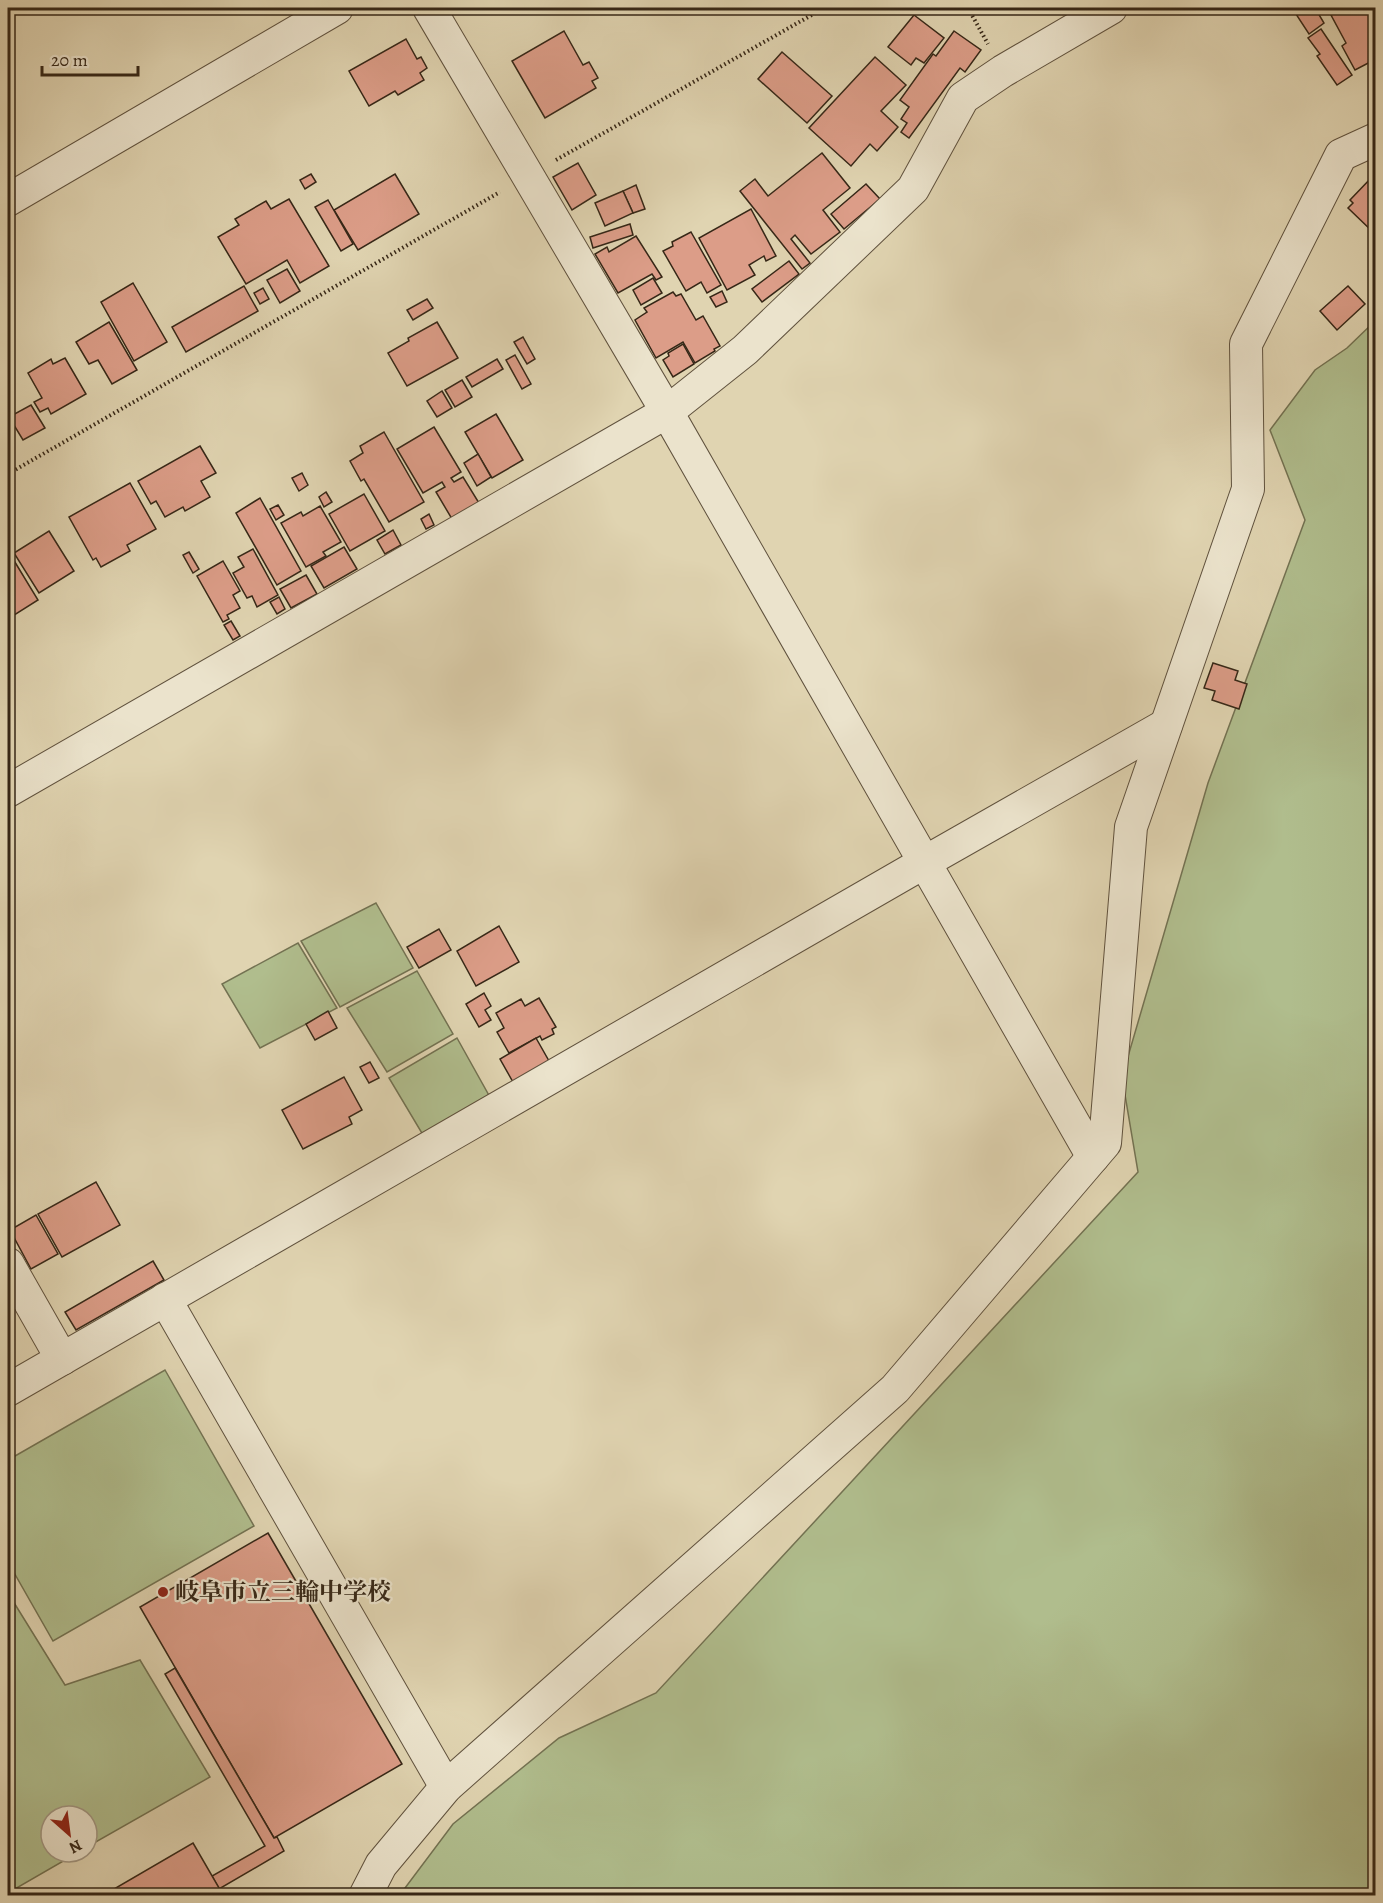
<svg xmlns="http://www.w3.org/2000/svg" width="1383" height="1903" font-family="Alegreya,'Noto Serif JP',serif">
  <style>
    .green { fill: #b0bd8d; stroke: #737252; stroke-width: 1.5 }
    .building { fill: #dc9d88; stroke: #362717; stroke-width: 1.5 }
    .lines { fill: none; stroke-linecap: round; stroke-linejoin: round }
    .minor-casing { stroke: #60523e; stroke-width: 34 }
    .path { stroke: #362717; stroke-width: 4; stroke-dasharray: 1.5 3; stroke-linecap: butt }
    .minor { stroke: #ebe3cc; stroke-width: 32 }
    .poi-dot { fill: #8f2418; stroke: #ebe3cc; stroke-width: 2 }
    .labels { text-anchor: middle; dominant-baseline: central; stroke-width: 4.5; stroke-linejoin: round; paint-order: stroke }
    .poi-label { font-size: 24px; font-weight: bold; fill: #362717; stroke: #ebe3cc; text-anchor: start }
  </style>
  <rect width="100%" height="100%" fill="#e0d4b1"/>
  <filter id="stains"><feTurbulence type="fractalNoise" baseFrequency=".00333" numOctaves="4"/><feColorMatrix values="0 0 0 0 .2 0 0 0 0 .09 0 0 0 0 .02 0 0 0 .5 -.17"/></filter>
  <radialGradient id="worn" r=".72"><stop offset=".6" stop-color="#630" stop-opacity="0"/><stop offset="1" stop-color="#630" stop-opacity=".3"/></radialGradient>
  <!-- green -->
  <g class="green">
    <polygon points="1375,321 1375,1895 399,1896 453,1824 559,1738 656,1693 1138,1172 1122,1077 1208,783 1305,520 1270,430 1315,370 1347,348"/>
    <polygon points="376,903 413,968 340,1007 301,941"/>
    <polygon points="298,943 337,1008 260,1048 222,984"/>
    <polygon points="417,971 453,1034 387,1072 347,1008"/>
    <polygon points="457,1038 496,1108 429,1145 389,1078"/>
    <polygon points="165,1370 254,1526 53,1641 8,1562 8,1460"/>
    <polygon points="8,1593 65,1685 140,1660 210,1777 87,1847 87,1816 51,1816 51,1852 79,1852 8,1893"/>
  </g>
  <!-- building -->
  <g class="building">
    <polygon points="1292,8 1326,8 1318,13 1324,23 1309,34"/>
    <polygon points="1339,8 1376,8 1376,59 1355,70 1342,46 1346,43 1331,15 1341,10"/>
    <polygon points="914,15 944,38 924,63 916,58 911,65 888,47"/>
    <polygon points="1321,29 1352,75 1337,85 1317,56 1320,54 1308,38"/>
    <polygon points="564,31 583,65 589,62 598,78 592,81 596,88 545,118 512,61"/>
    <polygon points="954,31 981,50 965,72 960,68 909,138 901,132 907,123 901,119 909,107 900,100 933,54 936,56"/>
    <polygon points="406,39 417,59 421,57 427,68 420,73 424,80 398,95 395,91 369,106 349,71"/>
    <polygon points="782,52 832,96 807,123 758,79"/>
    <polygon points="875,57 906,85 881,111 898,127 877,151 870,144 851,166 809,128"/>
    <polygon points="822,153 850,188 823,210 840,232 811,254 795,235 791,239 810,263 802,269 740,191 755,179 768,196"/>
    <polygon points="578,163 596,195 572,210 553,177"/>
    <polygon points="311,174 316,182 305,189 300,180"/>
    <polygon points="395,174 419,214 358,250 334,210"/>
    <polygon points="1373,176 1376,178 1376,230 1373,232 1348,208 1353,203 1350,200"/>
    <polygon points="866,184 880,199 844,229 831,214"/>
    <polygon points="636,185 645,209 633,213 623,191"/>
    <polygon points="623,191 633,213 605,226 595,203"/>
    <polygon points="289,199 329,266 300,283 287,260 246,284 218,237 239,225 235,219 266,201 271,209"/>
    <polygon points="328,200 353,244 341,251 315,207"/>
    <polygon points="751,209 776,256 766,261 764,256 749,265 755,275 727,290 699,238"/>
    <polygon points="630,224 633,235 593,248 590,237"/>
    <polygon points="691,232 721,285 707,293 701,282 686,291 663,251 673,246 672,242"/>
    <polygon points="636,236 662,277 656,280 652,274 618,293 595,254 607,247 609,252"/>
    <polygon points="789,261 799,274 762,302 752,289"/>
    <polygon points="287,269 300,291 280,303 267,280"/>
    <polygon points="653,278 662,293 641,305 633,290"/>
    <polygon points="133,283 167,342 134,361 101,302"/>
    <polygon points="244,286 258,311 186,352 172,327"/>
    <polygon points="1348,286 1365,304 1337,330 1320,311"/>
    <polygon points="263,288 269,299 260,304 254,293"/>
    <polygon points="722,291 727,302 716,307 710,297"/>
    <polygon points="673,292 676,296 681,294 696,320 703,316 720,346 714,349 715,351 695,363 683,342 656,358 635,320 647,312 644,308"/>
    <polygon points="427,299 433,308 413,320 407,310"/>
    <polygon points="109,322 137,370 112,384 98,360 89,364 76,342"/>
    <polygon points="437,322 458,358 407,386 388,353 409,341 408,338"/>
    <polygon points="523,337 535,359 527,364 514,342"/>
    <polygon points="683,344 694,364 673,377 663,360 669,356 668,353"/>
    <polygon points="515,355 531,384 522,389 506,360"/>
    <polygon points="65,358 86,394 51,414 48,408 40,412 34,402 42,398 28,373 51,359 53,364"/>
    <polygon points="497,359 503,369 472,387 466,377"/>
    <polygon points="462,380 472,397 455,407 445,390"/>
    <polygon points="442,391 452,408 437,417 427,401"/>
    <polygon points="31,405 45,428 23,440 9,417"/>
    <polygon points="496,414 523,460 492,478 465,432"/>
    <polygon points="434,427 461,472 451,478 454,482 463,477 479,503 452,519 436,492 445,487 442,482 423,493 397,449"/>
    <polygon points="384,432 424,502 389,522 364,479 361,481 350,461 363,453 360,446"/>
    <polygon points="200,446 216,473 201,481 210,497 185,511 183,507 165,517 156,501 151,504 138,481"/>
    <polygon points="478,454 491,477 477,486 464,463"/>
    <polygon points="302,473 308,485 299,491 292,478"/>
    <polygon points="130,483 156,529 127,545 130,551 101,567 96,558 93,560 69,517"/>
    <polygon points="326,492 332,502 324,507 319,497"/>
    <polygon points="364,494 385,531 350,551 329,514"/>
    <polygon points="260,498 301,571 277,585 236,513"/>
    <polygon points="278,505 284,515 276,520 270,509"/>
    <polygon points="320,506 341,542 323,552 326,556 306,567 281,523 301,512 303,516"/>
    <polygon points="429,514 434,525 426,529 421,519"/>
    <polygon points="393,530 401,545 385,554 377,540"/>
    <polygon points="49,531 74,571 39,593 14,553"/>
    <polygon points="344,547 357,569 324,588 311,566"/>
    <polygon points="253,549 278,595 257,607 252,596 247,598 233,573 244,567 238,557"/>
    <polygon points="189,552 199,569 193,573 183,555"/>
    <polygon points="10,554 38,600 8,619 8,556"/>
    <polygon points="223,561 240,591 233,595 240,608 227,615 229,619 223,622 197,576"/>
    <polygon points="306,575 317,594 291,608 280,589"/>
    <polygon points="279,597 285,609 277,614 270,602"/>
    <polygon points="231,621 240,636 233,640 224,625"/>
    <polygon points="1213,663 1238,671 1235,680 1247,684 1239,709 1212,700 1215,691 1204,688"/>
    <polygon points="499,926 519,962 476,986 457,951"/>
    <polygon points="439,929 451,950 419,968 407,947"/>
    <polygon points="484,993 491,1006 485,1010 491,1020 479,1027 466,1004"/>
    <polygon points="539,998 556,1027 552,1029 554,1034 542,1040 540,1036 509,1053 497,1032 504,1028 496,1013 521,999 525,1006"/>
    <polygon points="328,1011 337,1028 315,1040 306,1024"/>
    <polygon points="536,1038 549,1061 513,1082 500,1059"/>
    <polygon points="370,1062 379,1078 369,1083 360,1067"/>
    <polygon points="344,1077 362,1110 349,1117 352,1124 303,1149 282,1110"/>
    <polygon points="96,1182 120,1225 62,1257 38,1214"/>
    <polygon points="36,1215 58,1254 31,1269 10,1230"/>
    <polygon points="153,1261 164,1280 76,1330 65,1312"/>
    <polygon points="268,1533 402,1764 274,1838 140,1607"/>
    <polygon points="175,1668 274,1838 277,1837 284,1851 219,1889 212,1876 265,1846 165,1674"/>
    <polygon points="193,1843 222,1893 217,1896 102,1896"/>
  </g>
  <g class="lines">
    <defs>
      <g id="minor">
        <polyline points="429,8 667,412 1093,1157"/>
        <polyline points="8,200 337,8"/>
        <polyline points="8,791 667,412 745,350 913,189 963,98 1003,71 1111,8"/>
        <polyline points="8,1264 62,1359"/>
        <polyline points="165,1299 446,1787"/>
        <polyline points="8,1390 925,862 1166,725"/>
        <polyline points="365,1896 381,1865 446,1787 895,1389 1105,1143 1131,827 1248,489 1246,344 1341,155 1376,139"/>
      </g>
    </defs>
    <!-- minor casing -->
    <use href="#minor" class="minor-casing"/>
    <!-- path -->
    <g class="path">
      <polyline points="968,8 988,44"/>
      <polyline points="556,160 824,8"/>
      <polyline points="8,474 500,192"/>
    </g>
    <!-- minor -->
    <use href="#minor" class="minor"/>
  </g>
  <!-- markers -->
  <circle class="poi-dot" cx="163" cy="1592" r="6"/>
  <g class="labels">
    <!-- poi labels -->
    <g class="poi-label">
      <text x="175" y="1592">岐阜市立三輪中学校</text>
    </g>
  </g>
  <!-- margin -->
  <rect width="1383" height="1903" fill="none" stroke="#e0d4b1" stroke-width="30"/>
  <rect x="9" y="9" width="1365" height="1885" fill="none" stroke="#362717" stroke-width="3"/>
  <rect x="15" y="15" width="1353" height="1873" fill="none" stroke="#362717" stroke-width="1.5"/>
  <!-- north arrow -->
  <g transform="translate(69 1834) rotate(152)"><circle r="28" fill="#ebe3cc" stroke="#a39884" stroke-width="1.5"/>
  <path d="M0-4.5L10 22L0 15L-10 22Z" fill="#8f2418"/>
  <text y="-9" font-size="16" font-weight="bold" text-anchor="middle" fill="#362717">N</text>
  </g>
  <!-- scale -->
  <path d="M42 66v9h96v-9" fill="none" stroke="#362717" stroke-width="3"/>
  <text x="51" y="66" font-size="18" fill="#362717" stroke="#ebe3cc" stroke-width="4.5" paint-order="stroke">20 m</text>
  <rect width="100%" height="100%" filter="url(#stains)"/>
  <rect width="100%" height="100%" fill="url(#worn)"/>
</svg>
